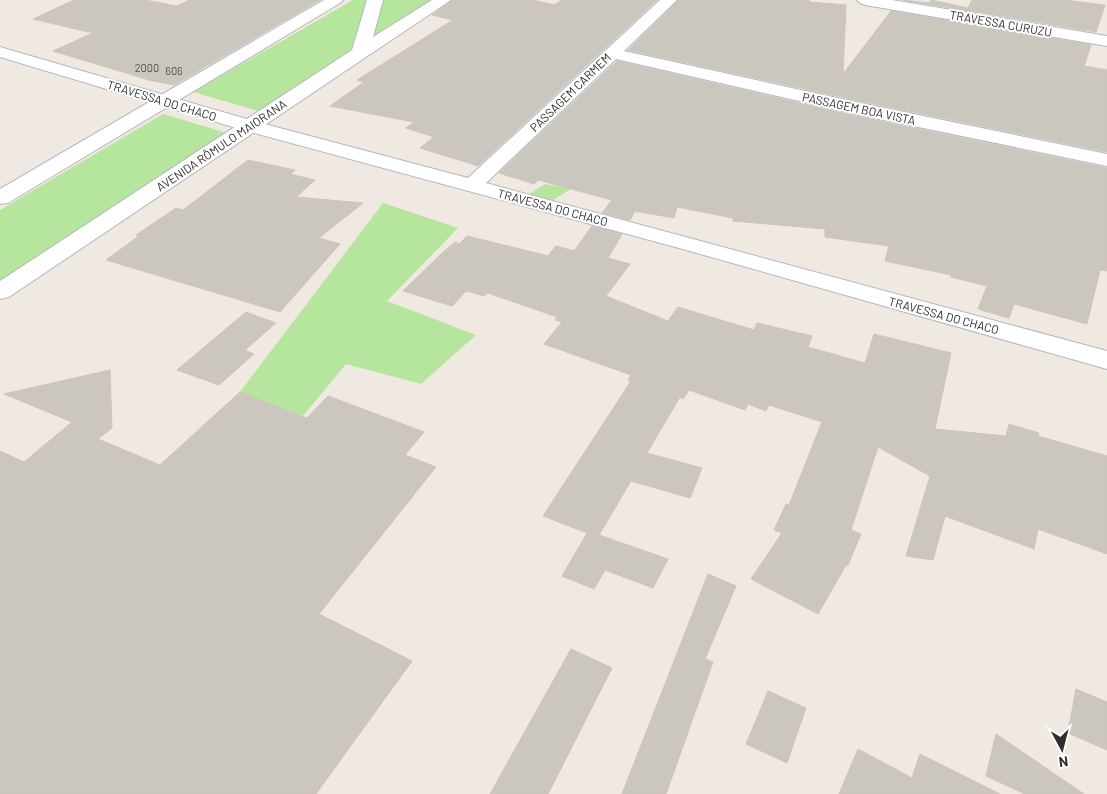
<svg xmlns="http://www.w3.org/2000/svg" width="1107" height="794" font-family="Barlow,sans-serif">
  <style>
    .green { fill: #b6e59e }
    .building { fill: #cbc7bf; stroke: #cbc5ba }
    .lines { fill: none; stroke-linecap: round; stroke-linejoin: round }
    .street-casing { stroke: #b4b7c1; stroke-width: 2 }
    .secondary-casing { stroke: #b4b7c1; stroke-width: 2 }
    .street { fill: #fff; fill-rule: evenodd }
    .secondary { fill: #fff; fill-rule: evenodd }
    .labels { text-anchor: middle; dominant-baseline: central; stroke-width: 4; stroke-linejoin: round; paint-order: stroke }
    .far-number-label { font-size: 11px; fill: #555452 }
    .far-street-label { font-size: 12px; fill: #2e2e2e; stroke: #fff }
  </style>
  <rect width="100%" height="100%" fill="#efe9e1"/>
  <!-- green -->
  <g class="green">
    <polygon points="353,0 438,0 259,111 193,92"/>
    <polygon points="163,114 230,134 0,281 0,210"/>
    <polygon points="545,184 571,189 550,202 528,195"/>
    <polygon points="383,203 458,228 387,301 476,335 421,384 346,364 303,416 240,392"/>
  </g>
  <!-- building -->
  <g class="building">
    <polygon points="74,0 145,0 177,6 190,0 320,0 174,85 149,80 53,51 93,33 33,19"/>
    <polygon points="453,0 532,0 555,5 561,0 657,0 478,166 420,148 434,137 406,128 414,122 330,106 364,82 357,80 453,20 432,15"/>
    <polygon points="679,0 809,0 809,2 846,5 843,74 891,11 1091,45 1084,66 1107,70 1107,152 860,101 628,50"/>
    <polygon points="903,0 929,3 931,0 968,8 972,0 1064,0 1105,5 1096,32"/>
    <polygon points="617,61 860,117 1107,168 1107,271 1100,270 1087,324 1014,304 1009,318 978,309 987,286 951,277 951,275 885,261 889,246 825,237 825,229 733,221 733,218 677,207 674,218 635,211 630,220 602,213 612,200 538,180 534,184 499,173"/>
    <polygon points="248,160 295,170 290,174 315,180 296,197 363,203 319,238 340,244 280,312 106,260 139,236 136,235 176,208 183,210"/>
    <polygon points="592,226 622,234 608,258 630,264 606,296 668,321 678,307 754,330 757,323 812,336 808,347 865,363 874,334 951,353 935,429 1006,436 1009,424 1039,433 1038,436 1107,456 1107,554 1038,529 1034,549 945,516 933,560 906,556 930,476 878,447 851,530 861,534 848,565 846,565 818,614 751,579 782,533 774,530 786,504 789,505 822,422 769,405 766,411 748,404 745,410 689,390 683,399 680,397 647,453 702,468 690,498 631,481 599,535 668,559 653,588 605,570 594,589 562,576 587,533 543,516 631,381 628,380 631,375 544,344 562,322 555,320 557,317 488,293 484,296 466,291 452,306 403,291 440,255 455,242 459,244 467,236 548,256 556,246 574,251"/>
    <polygon points="246,312 276,323 245,350 254,354 219,385 177,370"/>
    <polygon points="110,370 112,428 98,439 160,465 240,392 307,418 328,396 424,432 405,455 436,467 319,614 412,661 316,794 0,794 0,451 24,462 72,422 4,394"/>
    <polygon points="708,574 736,586 705,659 713,662 666,794 622,794"/>
    <polygon points="571,649 612,668 548,794 490,794"/>
    <polygon points="1076,689 1107,702 1107,750 1068,733"/>
    <polygon points="768,691 806,708 787,763 746,744"/>
    <polygon points="996,734 1084,794 1025,794 986,776"/>
    <polygon points="858,749 912,778 920,754 1000,794 839,794"/>
  </g>
  <g class="lines">
    <defs>
      <g id="street">
        <polygon points="660,0 677,0 624,51 860,103 1107,154 1107,166 860,115 616,59 486,183 1107,351 1107,369 679,248 243,130 0,57 0,47 257,122 468,178"/>
        <polygon points="857,0 892,0 1107,36 1107,46 865,5 860,3"/>
      </g>
      <g id="secondary">
        <polygon points="324,0 343,0 340,3 8,203 0,204 0,189"/>
        <polygon points="367,0 383,0 373,37 432,0 451,0 9,297 0,299 0,281 352,50"/>
      </g>
    </defs>
    <!-- street casing -->
    <use href="#street" class="street-casing"/>
    <!-- secondary casing -->
    <use href="#secondary" class="secondary-casing"/>
    <!-- street -->
    <use href="#street" class="street"/>
    <!-- secondary -->
    <use href="#secondary" class="secondary"/>
  </g>
  <g class="labels">
    <!-- far-number labels -->
    <g class="far-number-label">
      <text x="147" y="67">2000</text>
      <text x="174" y="70">606</text>
    </g>
    <!-- far-street labels -->
    <g class="far-street-label">
      <text transform="translate(1001 23) rotate(10)">TRAVESSA CURUZU</text>
      <text transform="translate(570 92) rotate(-44)">PASSAGEM CARMEM</text>
      <text transform="translate(162 100) rotate(17)">TRAVESSA DO CHACO</text>
      <text transform="translate(859 108) rotate(12)">PASSAGEM BOA VISTA</text>
      <text transform="translate(221 145) rotate(-34)">AVENIDA RÔMULO MAIORANA</text>
      <text transform="translate(553 207) rotate(15)">TRAVESSA DO CHACO</text>
      <text transform="translate(944 315) rotate(15)">TRAVESSA DO CHACO</text>
    </g>
  </g>
  <!-- north arrow -->
  <g transform="translate(1062 749) rotate(173)" stroke="#ffffff" stroke-width="4" paint-order="stroke">
  <path d="M0-4L9 19L0 12L-9 19Z" fill="#2e2e2e"/>
  <text y="-8" font-size="14" font-weight="bold" text-anchor="middle" fill="#2e2e2e">N</text>
  </g>
</svg>
